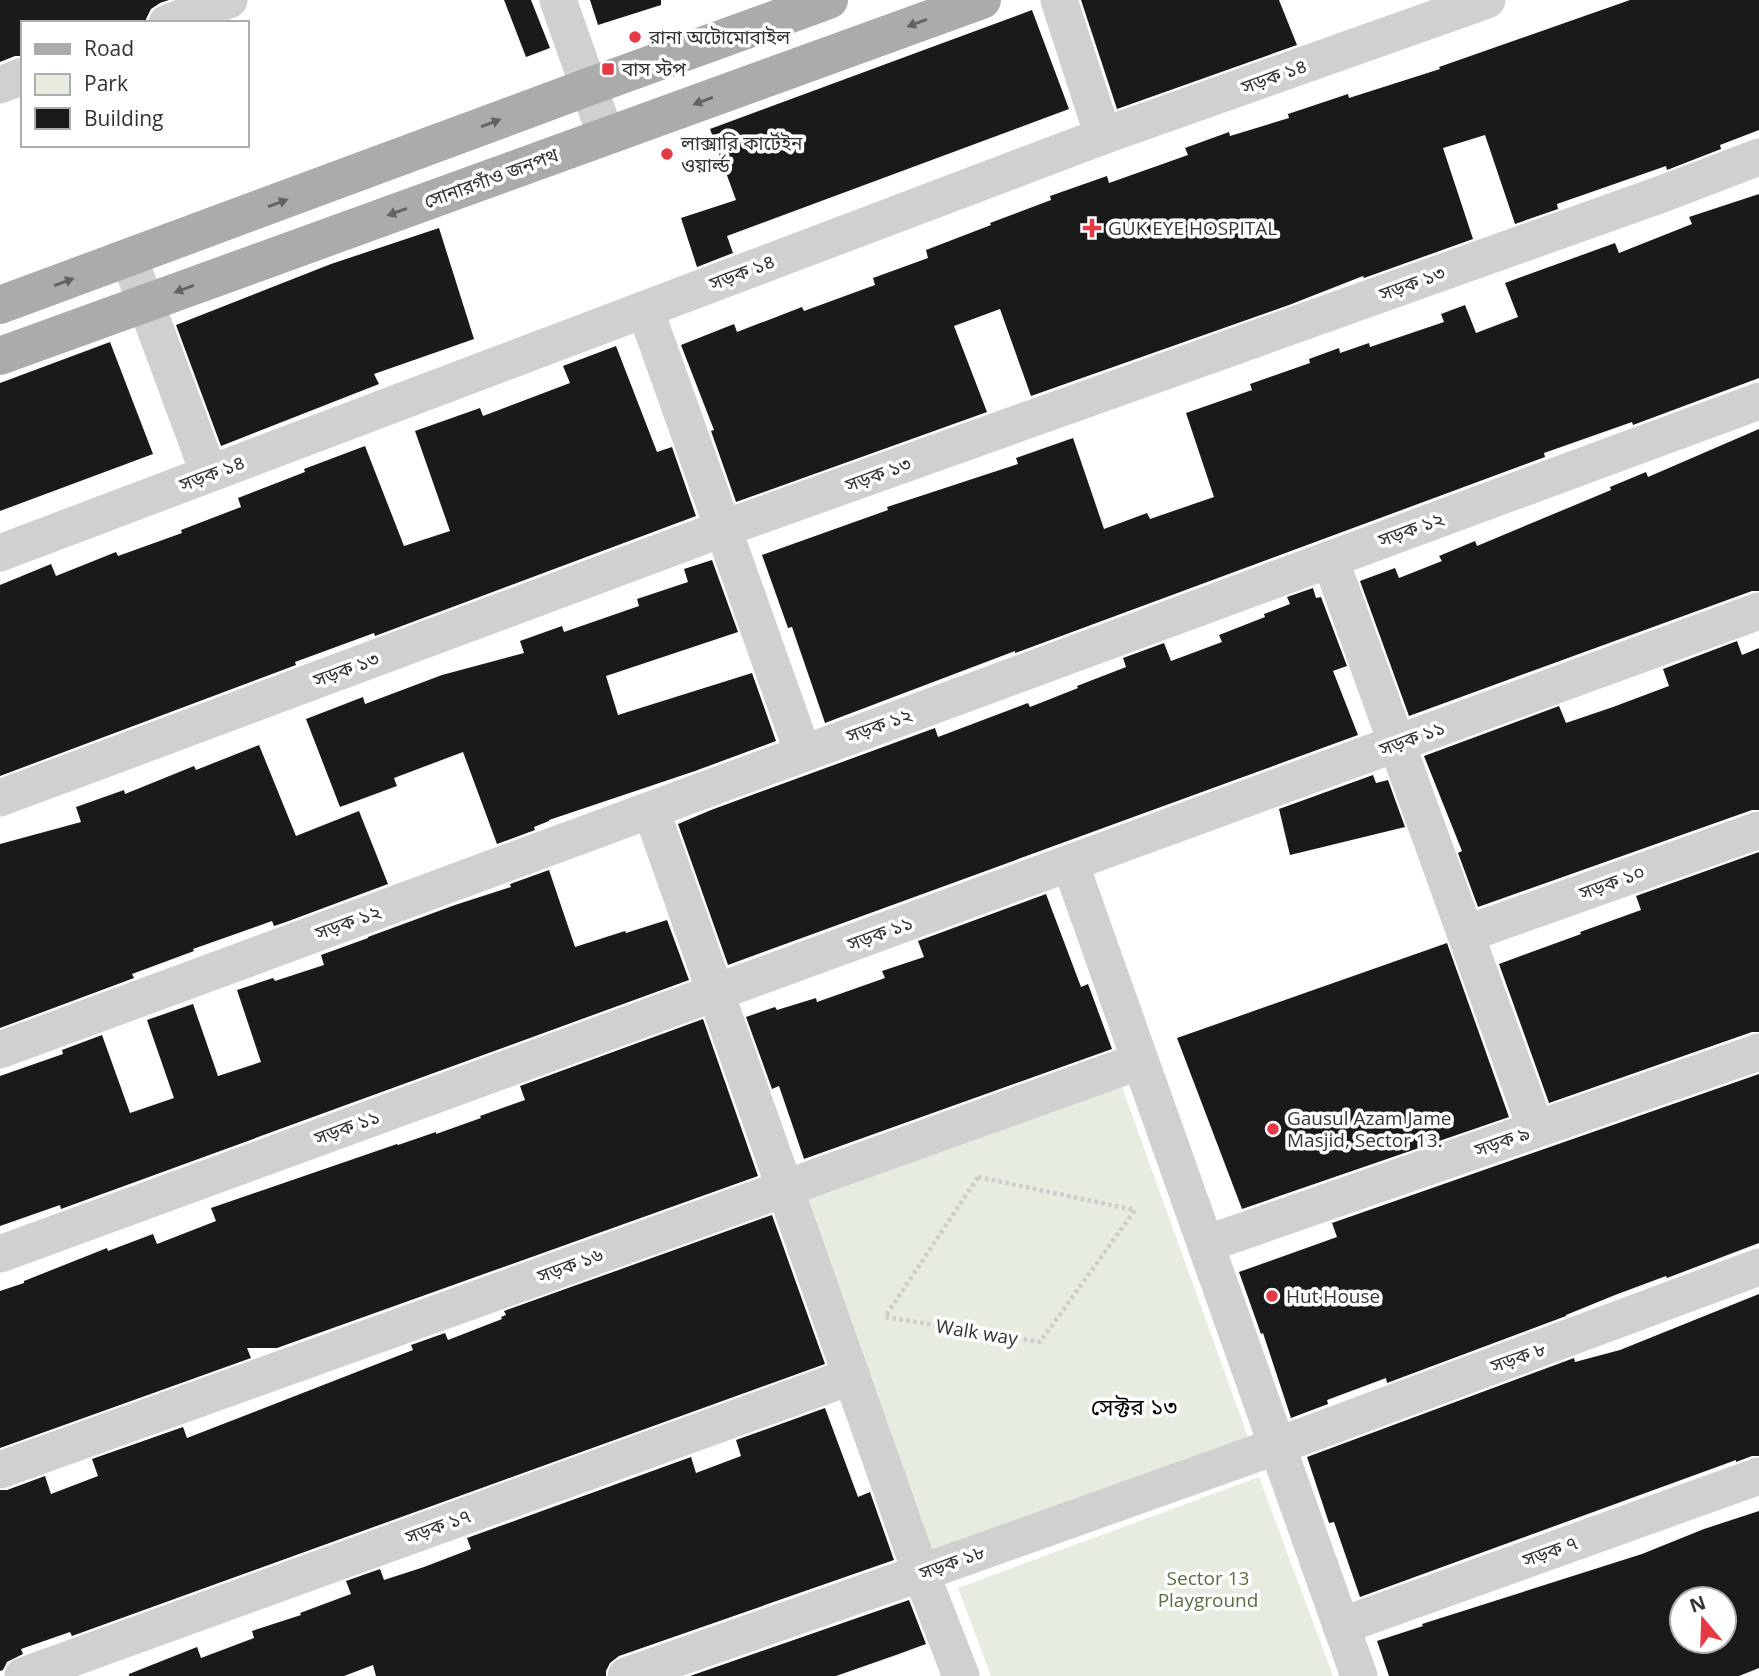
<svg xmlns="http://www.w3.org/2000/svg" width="1759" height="1676" font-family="'Open Sans','Noto Sans Bengali',sans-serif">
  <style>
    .green { fill: #e6ecdf }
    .building { fill: #1a1a1a; fill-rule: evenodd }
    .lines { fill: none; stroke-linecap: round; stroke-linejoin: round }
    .path { stroke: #cdcdcd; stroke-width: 4.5; stroke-dasharray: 3.5 3.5; stroke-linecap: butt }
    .minor { stroke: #d0d0d0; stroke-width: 37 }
    .major { stroke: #ababab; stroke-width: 38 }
    .oneway { fill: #636363 }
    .poi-dot { fill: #e63946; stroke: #fff; stroke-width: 2.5 }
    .labels { text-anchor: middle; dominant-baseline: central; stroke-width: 7; stroke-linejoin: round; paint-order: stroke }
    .poi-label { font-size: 19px; fill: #333; stroke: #fff; text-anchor: start }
    .street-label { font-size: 19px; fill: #333; stroke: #fff }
    .park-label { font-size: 19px; fill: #56703f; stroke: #fff }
    .quarter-label { font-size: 23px; fill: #000; stroke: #fff }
  </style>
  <rect width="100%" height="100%" fill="#fff"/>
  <!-- green -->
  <g class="green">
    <polygon points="1122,1087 1248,1437 932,1551 807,1200"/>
    <polygon points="1259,1477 1333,1676 991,1676 958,1588"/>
  </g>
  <!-- building -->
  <g class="building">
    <polygon points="0,0 169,0 160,3 151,9 146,19 147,23 23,23 23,56 15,56 0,62"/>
    <polygon points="504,0 531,0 550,48 526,57"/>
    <polygon points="590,0 661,0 661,5 598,25"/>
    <polygon points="1081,0 1279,0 1297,45 1117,109"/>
    <polygon points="1630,0 1759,0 1759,130 1720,145 1721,149 1667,170 1666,166 1557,204 1558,209 1515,224 1485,135 1443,148 1473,239 1364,278 1363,276 1289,305 1031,396 1000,309 954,326 987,412 736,502 711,431 714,430 681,345 734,324 737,332 802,307 804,311 875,285 873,278 928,258 926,250 991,225 990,223 1051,200 1050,196 1107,176 1109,183 1188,155 1185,148 1229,132 1230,136 1289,118 1288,114 1348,94 1349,98 1440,69 1439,67"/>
    <polygon points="1032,10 1069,109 727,236 733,253 697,267 681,218 736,200 710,129"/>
    <polygon points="1759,194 1759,378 1633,425 1632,422 1544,453 1545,457 1015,653 1015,651 825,723 792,627 788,628 762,555 888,510 887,507 1018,464 1016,458 1073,438 1104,529 1147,513 1150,519 1214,497 1186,413 1252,390 1250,384 1310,363 1309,359 1339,348 1340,353 1369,343 1370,347 1444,322 1441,314 1465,305 1476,333 1518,317 1505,283 1615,243 1619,253 1692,224 1689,217"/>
    <polygon points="439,228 474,339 374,374 379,384 221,446 176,325 331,264"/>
    <polygon points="110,342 153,454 0,511 0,383"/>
    <polygon points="616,346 657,452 672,447 696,516 375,636 374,633 295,662 296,665 0,776 0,585 51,564 56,576 116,552 118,556 182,533 181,530 241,507 238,498 305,472 304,469 365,446 404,546 450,531 415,431 480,408 483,416 570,383 563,366"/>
    <polygon points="1759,429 1759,591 1752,591 1409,716 1360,581 1395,568 1399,578 1442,561 1439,556 1475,541 1477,546 1611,490 1610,487 1646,472 1648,477"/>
    <polygon points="712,560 738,632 606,676 618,715 752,673 776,741 695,771 549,820 549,821 534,827 535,830 497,844 463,752 394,778 397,786 340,807 306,719 363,697 365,704 442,675 524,653 520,641 562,626 564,632 639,606 637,599 688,582 684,569"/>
    <polygon points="1313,588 1316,598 1321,597 1347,666 1333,671 1358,735 728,965 678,824 711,810 935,728 938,737 1028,703 1030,707 1078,688 1077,686 1126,667 1123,658 1164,643 1171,661 1222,642 1219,635 1265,617 1264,614 1290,604 1287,597"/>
    <polygon points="1737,641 1742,655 1759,648 1759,810 1752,810 1478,907 1458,853 1462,851 1424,756 1559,706 1566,723 1613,707 1669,686 1663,669"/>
    <polygon points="259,745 296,836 359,811 388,884 286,922 274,926 272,921 193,949 194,951 132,974 134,978 0,1028 0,844 81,822 76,807 124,790 125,794 194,766 196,770"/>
    <polygon points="1373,775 1376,783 1388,780 1405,827 1290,855 1279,809"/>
    <polygon points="1759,852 1759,1032 1752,1032 1549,1103 1499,964 1581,934 1580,932 1641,910 1636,896"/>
    <polygon points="549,870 575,947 625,931 626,933 667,920 689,980 61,1209 60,1205 0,1226 0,1076 63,1054 62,1050 102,1035 130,1113 174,1098 147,1020 193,1004 218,1076 261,1062 237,990 273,978 275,981 324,965 321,955 368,938 368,937 455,905 511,887 510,884"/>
    <polygon points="1046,894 1081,987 1088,984 1112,1049 804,1159 779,1086 772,1089 746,1017 775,1007 777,1010 816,998 817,1002 885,978 882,971 924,957 918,941"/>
    <polygon points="1447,943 1509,1117 1242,1209 1177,1038"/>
    <polygon points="703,1019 758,1176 277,1348 247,1348 251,1358 0,1448 0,1291 24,1283 24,1281 107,1248 108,1251 153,1234 157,1244 216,1221 211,1208 397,1144 398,1145 436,1132 436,1134 481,1118 480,1116 525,1100 520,1086"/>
    <polygon points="1759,1074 1759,1243 1667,1278 1666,1276 1615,1295 1566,1315 1566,1316 1387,1383 1386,1378 1327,1400 1328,1404 1291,1418 1263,1333 1261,1334 1239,1272 1337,1237 1332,1223"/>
    <polygon points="772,1215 825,1364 72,1636 70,1632 21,1649 23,1654 7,1662 3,1670 0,1671 0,1490 7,1490 45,1476 51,1494 98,1476 92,1459 183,1427 187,1438 413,1350 411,1345 445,1333 448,1340 502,1319 501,1317 506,1315 504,1311"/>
    <polygon points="1759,1294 1759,1456 1752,1456 1736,1462 1736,1460 1360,1597 1334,1522 1329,1523 1307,1457 1574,1358 1575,1362 1620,1350"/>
    <polygon points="825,1408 858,1497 870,1492 894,1560 619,1656 610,1663 606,1671 606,1676 376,1676 373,1665 344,1676 129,1676 129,1674 197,1647 201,1658 254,1638 252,1631 301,1615 300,1613 351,1594 346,1581 380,1569 384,1580 424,1567 471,1549 467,1538 691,1457 696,1473 741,1456 736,1440"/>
    <path d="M1759,1511V1668L1739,1676H1389L1377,1641L1423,1626L1422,1624L1642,1554L1704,1529ZM1682,1599H1724V1641H1682Z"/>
    <polygon points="909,1600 926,1644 896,1655 836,1676 690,1676"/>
  </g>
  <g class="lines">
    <!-- path -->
    <polygon class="path" points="978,1177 1135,1210 1040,1342 885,1317"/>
    <!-- minor -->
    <g class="minor">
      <polyline points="558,0 606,136"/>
      <polyline points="1059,0 1103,136"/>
      <polyline points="167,23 229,0"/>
      <polyline points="0,85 23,76"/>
      <polyline points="129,258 209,474"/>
      <polyline points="645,309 803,753"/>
      <polyline points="0,553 1103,136 1487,0"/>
      <polyline points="1330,559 1536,1129"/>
      <polyline points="0,798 722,529 1662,194 1759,157"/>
      <polyline points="651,810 921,1573 961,1676"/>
      <polyline points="1070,863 1359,1676"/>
      <polyline points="1466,934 1759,830"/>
      <polyline points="0,1050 1759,401"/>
      <polyline points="1206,1244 1759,1052"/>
      <polyline points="0,1254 1759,611"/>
      <polyline points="0,1470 1140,1061"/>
      <polyline points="1341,1626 1759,1476"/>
      <polyline points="23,1676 852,1376"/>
      <polyline points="626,1676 921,1573 1277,1446 1759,1267"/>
    </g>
    <!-- major -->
    <g class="major">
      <polyline points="0,305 588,87 829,0"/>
      <polyline points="0,356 982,0"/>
    </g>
  </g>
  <!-- one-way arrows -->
  <defs><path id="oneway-solid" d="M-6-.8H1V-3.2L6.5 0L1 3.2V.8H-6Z" transform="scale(1.75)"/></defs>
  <g class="oneway">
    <use href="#oneway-solid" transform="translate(917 23) rotate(160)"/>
    <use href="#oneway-solid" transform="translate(703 101) rotate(160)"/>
    <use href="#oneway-solid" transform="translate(491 123) rotate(-20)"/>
    <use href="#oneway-solid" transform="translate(278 203) rotate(-20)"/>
    <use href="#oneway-solid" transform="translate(397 212) rotate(160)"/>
    <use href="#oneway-solid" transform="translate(64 282) rotate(-20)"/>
    <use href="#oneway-solid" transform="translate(184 289) rotate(160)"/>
  </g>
  <!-- markers -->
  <g class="poi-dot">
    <circle cx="635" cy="37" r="7"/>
    <rect x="601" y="62" width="14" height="14" rx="3.5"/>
    <circle cx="667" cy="154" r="7"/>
    <path d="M1088.5 217.5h7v7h7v7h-7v7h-7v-7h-7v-7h7z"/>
    <circle cx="1273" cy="1129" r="7"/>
    <circle cx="1272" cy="1296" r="7"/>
  </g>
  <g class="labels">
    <!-- poi labels -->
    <g class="poi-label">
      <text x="649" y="37">রানা অটোমোবাইল</text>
      <text x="622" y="69">বাস স্টপ</text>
      <text x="681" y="143">লাক্সারি কার্টেইন<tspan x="681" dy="22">ওয়ার্ল্ড</tspan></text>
      <text x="1108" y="228">GUK EYE HOSPITAL</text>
      <text x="1287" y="1118">Gausul Azam Jame<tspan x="1287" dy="22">Masjid, Sector 13.</tspan></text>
      <text x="1286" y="1296">Hut House</text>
    </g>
    <!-- street labels -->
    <g class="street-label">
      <text transform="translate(1274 76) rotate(-20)">সড়ক ১৪</text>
      <text transform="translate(491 178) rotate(-20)">সোনারগাঁও জনপথ</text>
      <text transform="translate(742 272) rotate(-21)">সড়ক ১৪</text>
      <text transform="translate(1412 283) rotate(-20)">সড়ক ১৩</text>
      <text transform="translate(212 473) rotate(-21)">সড়ক ১৪</text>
      <text transform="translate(878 474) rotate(-20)">সড়ক ১৩</text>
      <text transform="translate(1411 529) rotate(-20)">সড়ক ১২</text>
      <text transform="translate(346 669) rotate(-20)">সড়ক ১৩</text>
      <text transform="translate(879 725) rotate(-20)">সড়ক ১২</text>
      <text transform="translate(1412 738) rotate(-20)">সড়ক ১১</text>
      <text transform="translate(1612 882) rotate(-20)">সড়ক ১০</text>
      <text transform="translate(348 922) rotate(-20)">সড়ক ১২</text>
      <text transform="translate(880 933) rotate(-20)">সড়ক ১১</text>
      <text transform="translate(347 1127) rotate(-20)">সড়ক ১১</text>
      <text transform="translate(1502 1141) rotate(-19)">সড়ক ৯</text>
      <text transform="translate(570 1265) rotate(-20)">সড়ক ১৬</text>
      <text transform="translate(977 1332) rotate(9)">Walk way</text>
      <text transform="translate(1518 1357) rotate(-20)">সড়ক ৮</text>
      <text transform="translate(438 1526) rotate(-20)">সড়ক ১৭</text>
      <text transform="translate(1550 1551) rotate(-20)">সড়ক ৭</text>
      <text transform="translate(952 1562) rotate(-20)">সড়ক ১৮</text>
    </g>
    <!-- park labels -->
    <g class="park-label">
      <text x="1208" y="1578">Sector 13<tspan x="1208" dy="22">Playground</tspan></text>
    </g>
    <!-- quarter labels -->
    <g class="quarter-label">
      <text x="1134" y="1406">সেক্টর ১৩</text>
    </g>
  </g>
  <!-- legend -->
  <rect x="21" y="21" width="228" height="126" fill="#ffffff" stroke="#adadad" stroke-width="2"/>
  <rect x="35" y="44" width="35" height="10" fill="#ababab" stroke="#adadad" stroke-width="2"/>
  <text x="84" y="56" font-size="21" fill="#333333">Road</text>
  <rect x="35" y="74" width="35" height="21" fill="#e6ecdf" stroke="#adadad" stroke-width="2"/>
  <text x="84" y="91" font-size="21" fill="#333333">Park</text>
  <rect x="35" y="108" width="35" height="21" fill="#1a1a1a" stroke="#adadad" stroke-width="2"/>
  <text x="84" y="126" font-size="21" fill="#333333">Building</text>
  <!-- north arrow -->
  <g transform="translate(1703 1620) rotate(341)"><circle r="33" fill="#ffffff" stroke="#adadad" stroke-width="2"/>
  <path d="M0-5L12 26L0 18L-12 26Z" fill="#e63946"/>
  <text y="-10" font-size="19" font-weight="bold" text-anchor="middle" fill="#333333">N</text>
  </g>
</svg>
